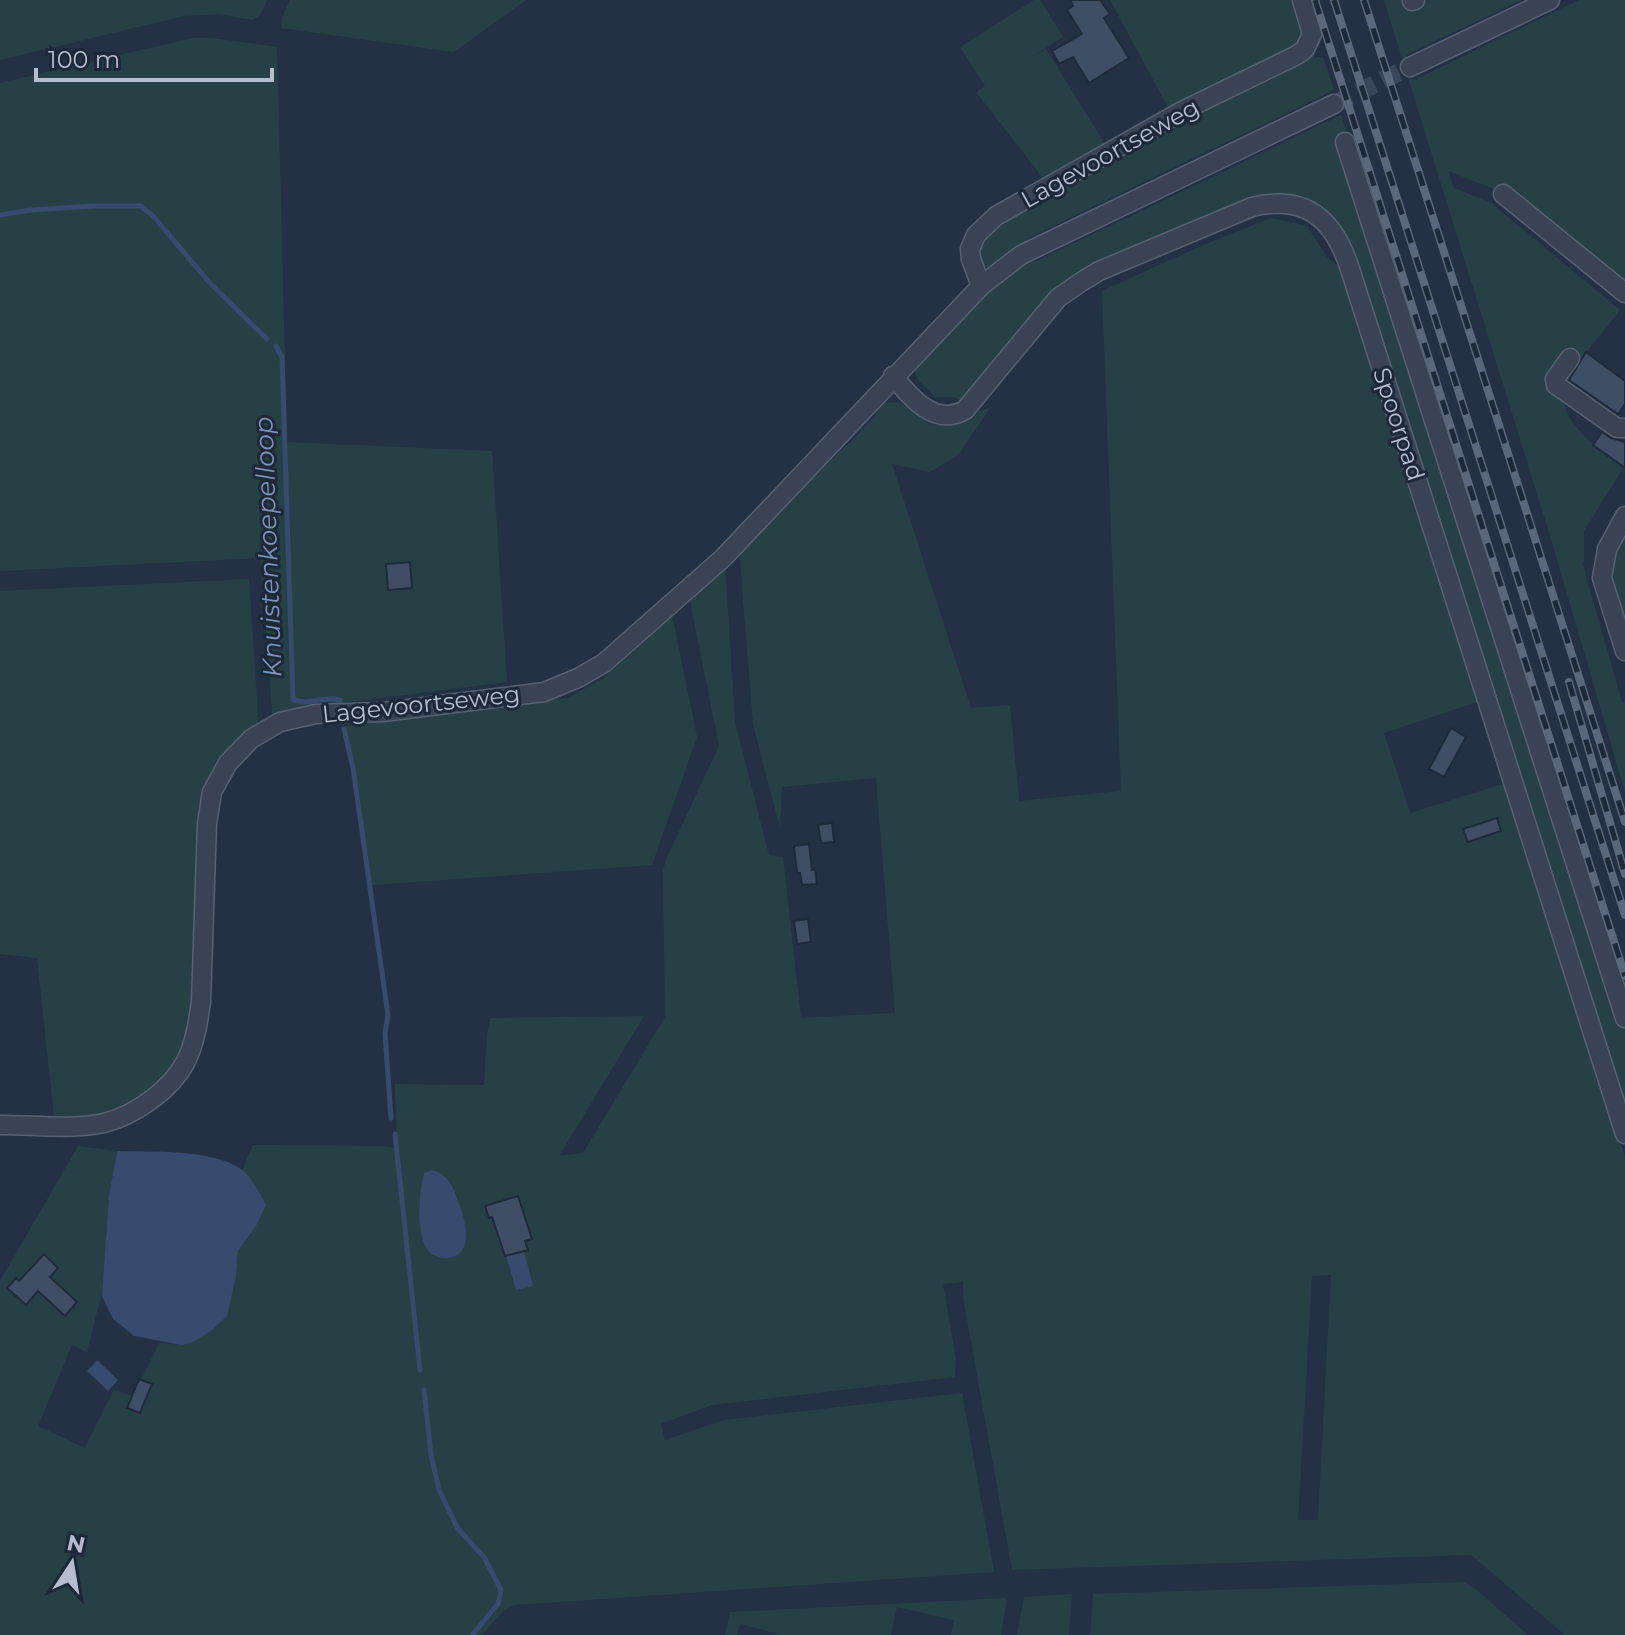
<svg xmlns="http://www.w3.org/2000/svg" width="1625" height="1635" font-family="Montserrat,sans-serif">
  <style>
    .green { fill: #264146; fill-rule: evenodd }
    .water { fill: #364b6d }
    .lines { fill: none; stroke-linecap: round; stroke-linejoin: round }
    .stream { stroke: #364b6d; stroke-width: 5 }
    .building { fill: #404e65; stroke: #1f2a3b; stroke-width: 2 }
    .minor-tunnel { stroke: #3a465a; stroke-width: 18; stroke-dasharray: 18 9; stroke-linecap: butt }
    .minor-casing { stroke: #576171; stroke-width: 21 }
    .minor { stroke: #394354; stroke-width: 18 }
    .rail-casing { stroke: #5b677b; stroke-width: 8 }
    .rail { stroke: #1d2839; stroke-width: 5; stroke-dasharray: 15; stroke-linecap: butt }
    .labels { text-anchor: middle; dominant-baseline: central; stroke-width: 6; stroke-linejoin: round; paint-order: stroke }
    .street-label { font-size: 24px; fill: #b6bece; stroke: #1d2839 }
    .water-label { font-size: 26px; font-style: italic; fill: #7b93b8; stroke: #1d2839 }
  </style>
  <rect width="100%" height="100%" fill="#243145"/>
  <!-- green -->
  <g class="green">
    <polygon points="0,0 267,0 260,15 253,20 219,14 184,16 0,60"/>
    <polygon points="290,0 526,0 454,52 281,28 282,17"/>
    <polygon points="1034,0 1040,0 1063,37 1030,58 1046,49 1105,144 1043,178 976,92 985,86 960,47"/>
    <polygon points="1110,0 1298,0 1307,27 1302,45 1169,109"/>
    <path d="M1384,0H1412L1415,5L1426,0H1521L1406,55L1414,80L1579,0H1625V291L1505,193L1448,171L1454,188L1490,202L1620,310L1563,382C1557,423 1595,445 1623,468L1584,531V562H1582L1622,702L1625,703V792L1551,539Z"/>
    <polygon points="193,38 212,38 277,47 287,442 492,451 507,682 317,706 273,722 260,558 0,571 0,83"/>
    <polygon points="1323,57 1334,90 1032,236 988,268 977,262 982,235 1079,172 1300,58"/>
    <path d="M1341,115L1346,129L1344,134L1625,1029V1116L1349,247L1297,198L1097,265L964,402L954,397H935L918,380L913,365C939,336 996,264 1035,262Z"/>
    <path d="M1271,218L1307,226L1327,257L1344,271L1480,701L1384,733L1410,813L1506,783L1625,1157V1635H1565L1471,1555L1012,1570L963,1297V1282L943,1284L956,1360L955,1377L712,1405L661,1424L665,1440L724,1420L962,1393L994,1572L515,1605L504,1610L482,1635H0V1281L78,1146L117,1151L109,1195L103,1288L87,1352L72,1345L38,1426L85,1448L114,1390L133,1396L159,1343L182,1345L236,1276L238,1251L256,1226L260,1192L242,1170L253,1145L383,1146L397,1148L395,1084L484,1085L487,1035L490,1018L644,1016L559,1156L583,1153L665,1017L663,871L666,859L719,746L689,597L725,565L735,722L769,855L783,857L801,1018L895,1013L876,778L782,787L780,828L753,724L739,548L852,440L875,416L882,403L898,402L915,411L928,424L943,425L991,407L958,455L930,472L892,464L971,708L1010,705L1019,801L1121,791L1102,291L1203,245ZM424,1173L445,1175L459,1204L424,1240L419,1207ZM1331,1275L1318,1520H1298L1312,1276Z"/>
    <polygon points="1625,536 1625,618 1608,565"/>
    <polygon points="249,579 259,731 217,771 201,962 183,1058 148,1093 112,1117 55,1126 37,958 0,954 0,591"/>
    <polygon points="672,615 697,737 652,865 372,885 344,726 567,698 603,679"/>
    <polygon points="1464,1582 1478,1591 1528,1635 1090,1635 1093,1594"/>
    <polygon points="1072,1594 1069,1635 1017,1635 1024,1597"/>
    <polygon points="1007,1598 1001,1635 951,1635 954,1620 897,1607 891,1635 782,1635 740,1624 737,1635 725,1635 730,1612"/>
  </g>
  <!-- water -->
  <g class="water">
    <path d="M117,1151C151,1152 213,1149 241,1169C252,1177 260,1193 266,1205L256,1226L238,1251L236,1276L227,1316L211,1331L193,1342L182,1345L134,1336L113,1319L102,1296L109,1195Z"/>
    <path d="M432,1170C448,1174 453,1186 458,1201C465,1218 476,1256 447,1258C441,1258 433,1256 429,1252C415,1235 419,1193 424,1173Z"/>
    <polygon points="524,1251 533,1286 516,1290 506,1255"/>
    <polygon points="97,1360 118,1380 108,1391 87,1371"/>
  </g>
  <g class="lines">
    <!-- stream -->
    <g class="stream">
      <polyline points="0,215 31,210 94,206 141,206 154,217 209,282 267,339"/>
      <path d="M276,346L282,357L293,699C307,707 325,695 340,700"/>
      <polyline points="344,729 353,768 388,1015 385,1033 391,1118"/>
      <polyline points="395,1134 420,1370"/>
      <polyline points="424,1390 431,1455 439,1490 458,1529 484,1557 501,1590 498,1604 472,1635"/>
    </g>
  </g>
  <!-- building -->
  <g class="building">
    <polygon points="1070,0 1100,0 1110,14 1104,18 1129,58 1089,83 1073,57 1059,64 1052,51 1082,34 1067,10 1073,6"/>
    <polygon points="1586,352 1625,381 1625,404 1618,414 1569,380"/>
    <polygon points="1602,432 1611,438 1625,442 1625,468 1593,445"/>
    <polygon points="410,562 412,588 388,590 386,564"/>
    <polygon points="1451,728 1466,737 1444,777 1429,769"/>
    <polygon points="1497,818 1501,831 1468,842 1463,829"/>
    <polygon points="832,823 834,842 821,843 818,825"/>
    <polygon points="809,844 812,870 815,869 817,884 802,885 800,873 797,873 794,846"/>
    <polygon points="808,919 811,942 797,944 794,921"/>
    <polygon points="518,1196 532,1239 525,1241 528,1250 505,1256 492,1217 489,1218 485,1206"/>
    <polygon points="44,1254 58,1268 50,1277 77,1302 65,1316 38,1291 26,1305 7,1288 16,1278 19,1281"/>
    <polygon points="139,1379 152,1384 140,1413 127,1408"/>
  </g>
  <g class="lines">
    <!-- minor-tunnel -->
    <polyline class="minor-tunnel" points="1334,104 1410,67"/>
    <defs>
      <g id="minor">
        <polyline points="1412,1 1415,0"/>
        <polyline points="1410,67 1550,0"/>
        <polyline points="1345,142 1625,1018"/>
        <polyline points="1503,194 1625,293"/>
        <polyline points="981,286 971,259 970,249 976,235 996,216 1182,111 1297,55 1305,49 1312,34 1302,0"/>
        <polyline points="1570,358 1555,379 1556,385 1617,428 1625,428"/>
        <path d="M893,376C911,398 935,427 965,410L1058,298L1081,282L1099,271L1252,207C1306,194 1334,219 1350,269L1625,1134"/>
        <polyline points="1625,516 1607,549 1602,578 1625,651"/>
        <path d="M0,1125C34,1125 72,1130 104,1123C134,1116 172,1089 186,1061C195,1043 198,1023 201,1002L207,824L212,792L228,763L251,739L280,722L316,714L383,712L544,692L578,678L604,663L723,558L981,286L1021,255L1334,104"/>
      </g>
    </defs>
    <!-- minor casing -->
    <use href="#minor" class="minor-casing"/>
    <!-- minor -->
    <use href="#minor" class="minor"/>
    <defs>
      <g id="rail">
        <polyline points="1315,0 1625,976"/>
        <polyline points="1334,0 1625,915"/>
        <polyline points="1364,0 1625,822"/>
        <polyline points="1569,682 1625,874"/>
      </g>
    </defs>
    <!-- rail casing -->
    <use href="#rail" class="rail-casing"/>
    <!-- rail -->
    <use href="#rail" class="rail"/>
  </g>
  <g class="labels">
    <!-- street labels -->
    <g class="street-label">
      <text transform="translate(1110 153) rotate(-29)">Lagevoortseweg</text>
      <text transform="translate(1399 424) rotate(72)">Spoorpad</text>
      <text transform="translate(421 704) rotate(-6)">Lagevoortseweg</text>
    </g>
    <!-- water labels -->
    <g class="water-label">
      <text transform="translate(268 547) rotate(-92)">Knuistenkoepelloop</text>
    </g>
  </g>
  <!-- north arrow -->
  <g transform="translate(72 1563) rotate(12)" stroke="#1d2839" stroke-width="6" paint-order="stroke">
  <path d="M0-6L14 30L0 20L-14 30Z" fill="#b6bece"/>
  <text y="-12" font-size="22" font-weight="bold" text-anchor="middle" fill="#b6bece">N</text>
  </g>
  <!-- scale -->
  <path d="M36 68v12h236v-12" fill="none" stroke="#b6bece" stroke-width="4"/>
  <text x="48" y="68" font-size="24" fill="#b6bece" stroke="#1d2839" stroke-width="6" paint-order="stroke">100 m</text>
</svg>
